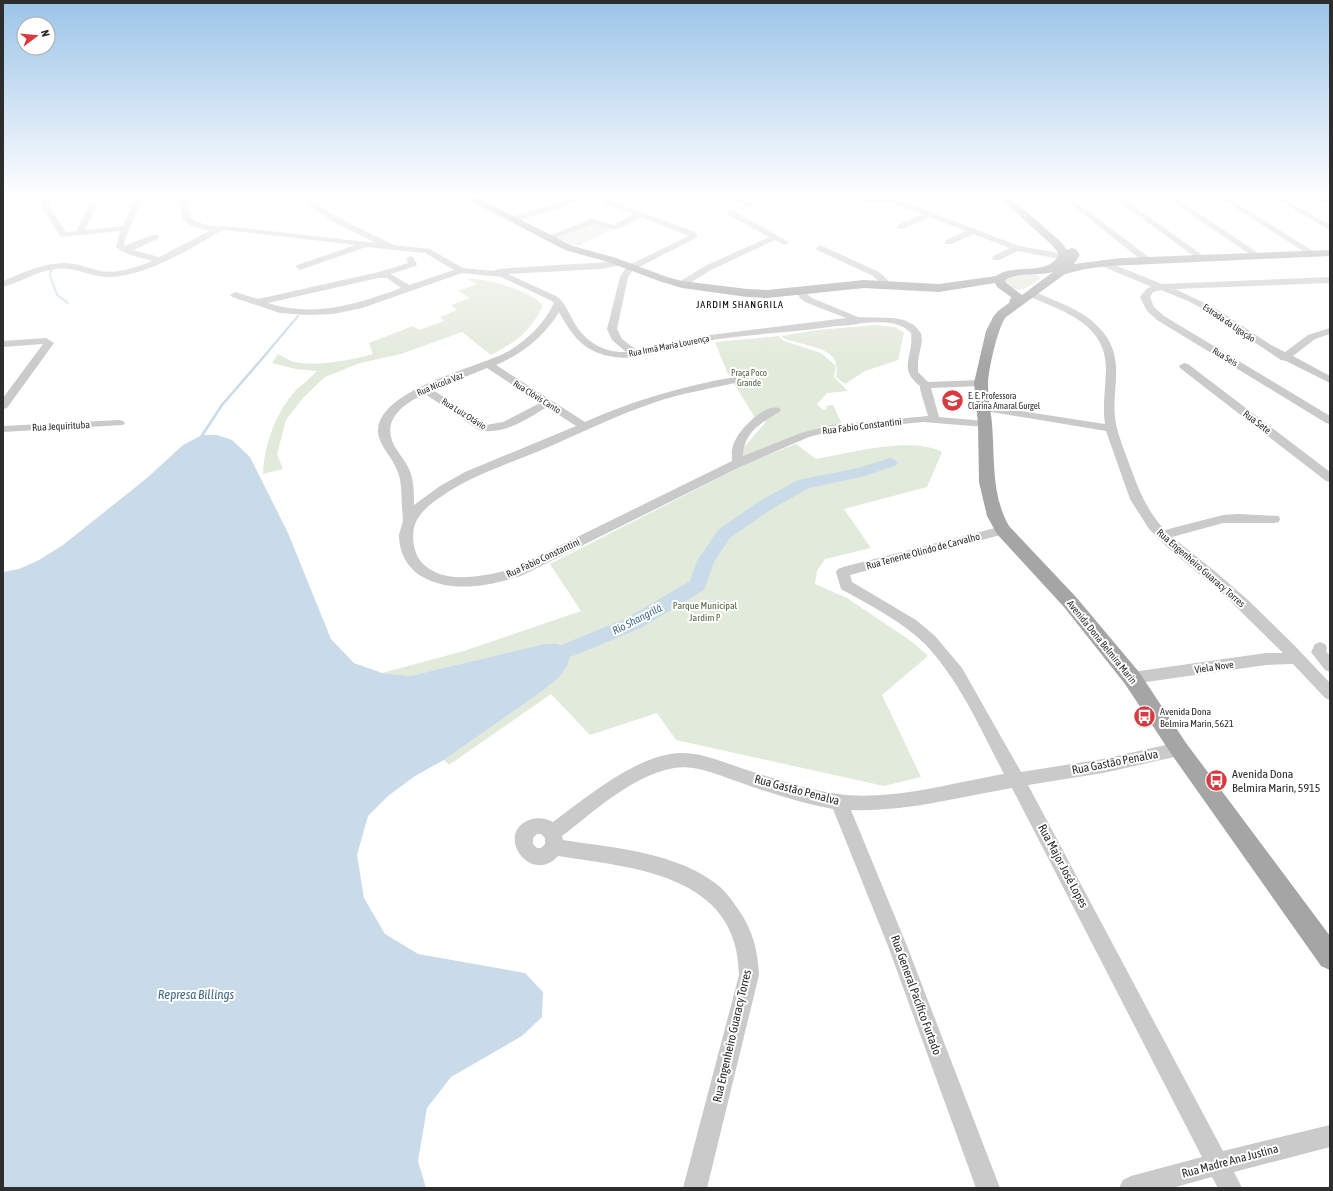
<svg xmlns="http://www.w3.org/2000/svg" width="1333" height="1191" font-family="'Asap Condensed',sans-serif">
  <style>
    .green { fill: #e2eadb }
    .water { fill: #c9dbe8 }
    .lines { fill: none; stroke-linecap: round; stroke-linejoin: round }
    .stream-far1 { stroke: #c9dbe8; stroke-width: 2 }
    .stream { stroke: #c9dbe8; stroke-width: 2.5 }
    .river { fill: #c9dbe8; fill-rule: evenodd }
    .minor { fill: #cacaca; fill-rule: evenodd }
    .major { fill: #a5a5a5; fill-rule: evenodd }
    .labels { text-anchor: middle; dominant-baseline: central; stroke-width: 4; stroke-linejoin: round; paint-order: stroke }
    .far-street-label { font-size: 9px; fill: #2d2d2d; stroke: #fff }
    .far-park-label { font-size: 9px; fill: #4f653e; stroke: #fff }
    .far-poi-label { font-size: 9px; fill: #2d2d2d; stroke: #fff; text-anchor: start }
    .far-quarter-label { font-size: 10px; letter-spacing: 1px; fill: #000; stroke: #fff }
    .street-label { font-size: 10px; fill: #2d2d2d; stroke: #fff }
    .park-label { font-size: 10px; fill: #4f653e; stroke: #fff }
    .poi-label { font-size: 10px; fill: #2d2d2d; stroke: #fff; text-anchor: start }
    .water-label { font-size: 11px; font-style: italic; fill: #416a89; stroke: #fff }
    .near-street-label { font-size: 12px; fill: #2d2d2d; stroke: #fff }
    .near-poi-label { font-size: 12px; fill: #2d2d2d; stroke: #fff; text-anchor: start }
    .near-water-label { font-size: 13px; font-style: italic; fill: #416a89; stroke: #fff }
  </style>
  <rect width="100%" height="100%" fill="#fff"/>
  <!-- green -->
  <g class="green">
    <polygon points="596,223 611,230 578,246 557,238"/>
    <path d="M1033,274L1039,276L1040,279C1022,291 1018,295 1001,280L1003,276Z"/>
    <path d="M466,278C484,278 534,291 543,306C528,334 517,341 491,355L462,332L401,354L360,363L325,377L303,398L286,420L277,454L283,469L263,474C264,445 276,412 296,390C303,384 310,378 317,371L296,369L272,363L278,354C283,356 289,361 295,362C316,367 353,360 373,354L369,343L413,326L419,330L444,321L440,317L457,310L451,305L470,298L458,291L477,284Z"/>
    <path d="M876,325L895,327L904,333L898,360L865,371L845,384L836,377C837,370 838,362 832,356C823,347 797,343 785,339L781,336L817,330Z"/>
    <polygon points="779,336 779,337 784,341 821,353 836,366 834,377 848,391 827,393 817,404 823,410 827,409 826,406 833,405 842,424 825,427 746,458 741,456 744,447 766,422 755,418 727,372 715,342"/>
    <path d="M796,444L816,459C850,453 911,436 942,452L927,487L844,509L871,548L825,559L817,571L815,584L847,598L911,641L928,656L882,695L921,777L884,786L676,740L657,713L590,735L551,694L449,765L444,760L541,692L544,644L410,676L382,673L464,651L581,611L550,564L752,461Z"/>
  </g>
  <!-- water -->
  <polygon class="water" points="202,435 217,435 232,440 250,457 288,533 331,639 354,663 382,673 410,676 544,644 558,644 566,651 570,657 567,666 559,677 541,692 444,760 415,776 388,796 368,816 357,855 364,898 385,934 418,954 525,973 543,992 542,1017 522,1036 451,1077 427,1108 418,1161 426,1188 3,1188 3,572 19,569 39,560 63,545 147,478 183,445"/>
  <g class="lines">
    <!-- stream-far1 -->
    <g class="stream-far1">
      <polyline points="51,270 50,275 57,295 68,303"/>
      <polyline points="266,354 298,316"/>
    </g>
    <!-- stream -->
    <polyline class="stream" points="201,437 222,405 267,353"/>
    <!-- river -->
    <polygon class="river" points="890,458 895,460 898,463 895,466 861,477 809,488 770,510 730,538 714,562 704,590 641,628 573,656 566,658 559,656 556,651 559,646 627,618 690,581 697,561 718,530 758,502 798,480 858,468"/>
    <!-- minor -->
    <g class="minor">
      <path d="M41,198H49L51,209L66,232L77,231L91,198H99L85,230L123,226L135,198H143L125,239L124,246L152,235H158L159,237L158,239L133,250L159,257L209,231L192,226L182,219L180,204L182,198H190L188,204L190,218C201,224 212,228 225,226L376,243L335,223L307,204L308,202H314L341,219L394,245L430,249L463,268L494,271L498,269L622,261L623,263L622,265L601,269L508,274L558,297C566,305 570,315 575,324C586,342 604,353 626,352L612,340L607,329L620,277L627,266L689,236L640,217C619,229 618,233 594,224L551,240H545L544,238L591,219H594L614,225L633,214L605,204L604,202L608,200L695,232L698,237L633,270L628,277L617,329L622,339L638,351L710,335L846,318L805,302L800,298L796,291L801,288L804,289L807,294L812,298L858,317L893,318L904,320L914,325L921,333L922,341L918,360V372L928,382L981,380L986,383L981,386L931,388L939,417L985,421L989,422L991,424L989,426L985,427L923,422L832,431L809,437L742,466L521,576C491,585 453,594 423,577C408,569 399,553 399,535C400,530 402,525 403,521C403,516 402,510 402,506C401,494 402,481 397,470C392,456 377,444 378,429C382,388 478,368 509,351C528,339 544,324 554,303L552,301L501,277L462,273L362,308L333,314L308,315L280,313L232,297L230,295L235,292L258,299L379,272L408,263L406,259L410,256L413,257L417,264L416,266L391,274L409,285L454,270L425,253L366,247L300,270L296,267L297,265L356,245L225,230L219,232C189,250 142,278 106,277C88,276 75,266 55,269C37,271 21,282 3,287V281C22,273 41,264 62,263C76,262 87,268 101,271C117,274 137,267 152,261C140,257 124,255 116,247L120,231L61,237L43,209ZM378,278H387L401,288C357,304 315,318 268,303ZM559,312C571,334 583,351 609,356C636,362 662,351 687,345C733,334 782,334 829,327C839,325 852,326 862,323C878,322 899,320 911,333C914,357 897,368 920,386V389L928,416L832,425L801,433L743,456C743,439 754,427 768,419C772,416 777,414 781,410L779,408C763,404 737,431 733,446C731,451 732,456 732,461L512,569C489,575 459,582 437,573C426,568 418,561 415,550C407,520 425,507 448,492C476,474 508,464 539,451C577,435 614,416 653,403C681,393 710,389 739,382L740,380L735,377C683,386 634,400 585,422L496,365C522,354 544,337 559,312ZM487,368L540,403L503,422L486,425L433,390ZM425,394L479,430C503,436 527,419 547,407L576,426L465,472L440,486L414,505C414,493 414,480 409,469C405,460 398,453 394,445C381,420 404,403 425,394Z"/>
      <polygon points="487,198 499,198 498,200 479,204 475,202"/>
      <polygon points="576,198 587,198 586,200 516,221 513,221 509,219 510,217"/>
      <polygon points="727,198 737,198 753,205 752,207 746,207"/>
      <polygon points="852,198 863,198 872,200 881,198 894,198 1019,246 1064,254 1068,257 1064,260 1018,251 999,260 993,260 992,258 993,256 1010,248 973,234 952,244 946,244 945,242 946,240 966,231 929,217 904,229 898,229 898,225 922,214 888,201 872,205"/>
      <polygon points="1063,198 1071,198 1151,259 1152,261 1151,263 1145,263"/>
      <polygon points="1114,198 1123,198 1205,257 1204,259 1198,259"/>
      <polygon points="1167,198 1176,198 1261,255 1257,258 1254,257"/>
      <polygon points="1220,198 1229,198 1316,253 1312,256 1309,255"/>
      <polygon points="1274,198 1283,198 1330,225 1330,230"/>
      <polygon points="1300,198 1317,198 1330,200 1330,204 1304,200"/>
      <polygon points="728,211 734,211 789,242 785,245 775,240 711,270 685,286 679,286 677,284 679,282 705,266 769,237 728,215"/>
      <polygon points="820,245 879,272 893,285 891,287 885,287 873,276 817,250 816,248"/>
      <polygon points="1102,260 1162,284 1330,277 1330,283 1175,289 1215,308 1271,345 1285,352 1308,335 1330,328 1330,334 1315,339 1293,356 1330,376 1330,383 1286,361 1281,360 1209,312 1188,301 1161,290 1153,292 1150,297 1154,307 1164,316 1330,416 1330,424 1326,423 1157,320 1147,311 1140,297 1147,288 1152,287 1099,265 1098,263 1099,261"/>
      <path d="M1031,291C1040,293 1048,298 1056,301C1086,313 1114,331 1116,366C1117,383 1113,400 1115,418C1117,432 1122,444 1127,458C1137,485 1145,509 1165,530L1223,515L1238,514L1279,516L1280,519L1279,522L1274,523H1223L1172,537L1217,573L1248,600L1293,644L1330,683V700L1325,698L1293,664L1266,665L1132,684L1127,682L1124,678L1127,674L1132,672L1266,653H1283L1223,594L1167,547L1149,529L1130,499L1106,431L979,410L977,408L983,405L1105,424C1102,405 1106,387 1106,368C1106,323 1062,311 1028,296L1026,294Z"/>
      <polygon points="46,338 54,343 7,408 3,409 3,398 43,344 3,347 3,341"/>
      <polygon points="1184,363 1188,364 1330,472 1330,482 1326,481 1180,368 1179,366"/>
      <polygon points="119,420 123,421 125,423 123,425 3,432 3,426"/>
      <path d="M1003,526L1008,527L1009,530L1008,533L850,575L852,582L916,620L935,636L962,668L1021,772L1103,759L1179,742L1185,744L1187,749L1185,754L1179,756L1103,773L1028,785L1223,1151L1330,1125V1147L1234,1172L1242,1188H1218L1212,1177L1172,1188H1119L1123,1180L1131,1176L1202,1157L1012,788C958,797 906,812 851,810L907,946L1000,1188H976L888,946L833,809C801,803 769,793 739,782C718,775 696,764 674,768C631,776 595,811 562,836L563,840C614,848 677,852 719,886C727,893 734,903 740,912C753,931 758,952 759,975L707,1188H683L739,975C738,874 634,868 558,856C531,886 494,834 529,820C538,817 545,818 553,822C587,797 639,753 682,753C703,753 722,762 741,768C775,779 810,791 846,795C899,799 952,783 1004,774C981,730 960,681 925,644C902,621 869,605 841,589L836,572L838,569L843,567ZM537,834H541L545,838V844L541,848H537L533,844V838Z"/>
      <polygon points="1320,642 1325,644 1327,648 1326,651 1330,656 1330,672 1325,670 1311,652 1315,644"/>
    </g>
    <!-- major -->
    <path class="major" d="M465,198H477L573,246L616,258L667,277L682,281L747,289L767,290L864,280L939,284L996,276C1015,262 1047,278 1059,254L1053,246L1000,198H1011L1061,242L1067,250L1072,248L1076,249L1080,255L1074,264L1121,258L1330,250V256L1109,266L1085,269L1065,274L1006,317C998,326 988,371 988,384C988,398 991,411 992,424C995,459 991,495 1009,526L1076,597L1139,672L1186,743L1330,936V970L1321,966L1172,755L1125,684L1064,607L997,534L987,516L979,482L978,424L974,383L986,331L993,317L998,311L1009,303L1011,297L997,287L995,283L939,292L864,288L767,298L747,297L682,288L659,281L608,262L565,250ZM1053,272L1022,295L1006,283L1005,280C1016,272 1039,276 1053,272Z"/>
  </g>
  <!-- sky -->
  <linearGradient id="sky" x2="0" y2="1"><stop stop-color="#9bc4e8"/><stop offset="0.54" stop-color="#fff"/><stop offset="1" stop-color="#fff" stop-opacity="0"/></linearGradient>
  <rect width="1333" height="364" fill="url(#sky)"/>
  <!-- icons -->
  <defs>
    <symbol id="school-disc" viewBox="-11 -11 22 22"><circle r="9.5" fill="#d83b3f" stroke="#fff"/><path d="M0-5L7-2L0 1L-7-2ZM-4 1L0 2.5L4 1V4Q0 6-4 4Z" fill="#fff"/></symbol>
    <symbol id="bus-disc" viewBox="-11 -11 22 22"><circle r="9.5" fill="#d83b3f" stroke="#fff"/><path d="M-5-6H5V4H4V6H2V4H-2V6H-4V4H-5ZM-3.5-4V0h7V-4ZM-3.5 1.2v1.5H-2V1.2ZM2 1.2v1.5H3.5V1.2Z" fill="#fff"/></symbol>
  </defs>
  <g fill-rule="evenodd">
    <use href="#school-disc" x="940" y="388" width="25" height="25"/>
    <use href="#bus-disc" x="1132" y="704" width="25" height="25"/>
    <use href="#bus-disc" x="1204" y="768" width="25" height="25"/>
  </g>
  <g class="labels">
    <!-- far-street labels -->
    <g class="far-street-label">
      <text transform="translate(1229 323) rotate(34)">Estrada da Ligação</text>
      <text transform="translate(669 346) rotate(-11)">Rua Irmã Maria Lourença</text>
      <text transform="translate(1225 357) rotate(31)">Rua Seis</text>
      <text transform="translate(440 384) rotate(-22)">Rua Nicola Vaz</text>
      <text transform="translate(537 397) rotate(32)">Rua Clóvis Canto</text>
      <text transform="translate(464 414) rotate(32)">Rua Luiz Otávio</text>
    </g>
    <!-- far-park labels -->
    <g class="far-park-label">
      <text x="749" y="373">Praça Poco<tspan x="749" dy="10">Grande</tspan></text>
    </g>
    <!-- far-poi labels -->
    <g class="far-poi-label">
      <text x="968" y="396">E. E. Professora<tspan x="968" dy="10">Clarina Amaral Gurgel</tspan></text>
    </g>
    <!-- far-quarter labels -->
    <g class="far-quarter-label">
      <text x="740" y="304">JARDIM SHANGRILA</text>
    </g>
    <!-- street labels -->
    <g class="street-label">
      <text transform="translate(1257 422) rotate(37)">Rua Sete</text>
      <text transform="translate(61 426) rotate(-3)">Rua Jequirituba</text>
      <text transform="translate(862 426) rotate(-7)">Rua Fabio Constantini</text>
      <text transform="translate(923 551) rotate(-15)">Rua Tenente Olindo de Carvalho</text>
      <text transform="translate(543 558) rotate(-25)">Rua Fabio Constantini</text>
      <text transform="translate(1201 568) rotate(41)">Rua Engenheiro Guaracy Torres</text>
      <text transform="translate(1102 642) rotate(51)">Avenida Dona Belmira Marin</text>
      <text transform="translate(1214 667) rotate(-8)">Viela Nove</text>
    </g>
    <!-- park labels -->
    <g class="park-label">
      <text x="705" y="605">Parque Municipal<tspan x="705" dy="12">Jardim P</tspan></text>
    </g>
    <!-- poi labels -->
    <g class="poi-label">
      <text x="1160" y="711">Avenida Dona<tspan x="1160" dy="12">Belmira Marin, 5621</tspan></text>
    </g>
    <!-- water labels -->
    <g class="water-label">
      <text transform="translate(637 619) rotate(-27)">Rio Shangrilá</text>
    </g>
    <!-- near-street labels -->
    <g class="near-street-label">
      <text transform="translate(1115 762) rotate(-11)">Rua Gastão Penalva</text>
      <text transform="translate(797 790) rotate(15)">Rua Gastão Penalva</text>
      <text transform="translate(1063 866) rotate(62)">Rua Major José Lopes</text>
      <text transform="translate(916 995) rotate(70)">Rua General Pacífico Furtado</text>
      <text transform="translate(732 1036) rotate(-77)">Rua Engenheiro Guaracy Torres</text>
      <text transform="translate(1230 1161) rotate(-15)">Rua Madre Ana Justina</text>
    </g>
    <!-- near-poi labels -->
    <g class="near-poi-label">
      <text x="1232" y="774">Avenida Dona<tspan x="1232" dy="14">Belmira Marin, 5915</tspan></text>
    </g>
    <!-- near-water labels -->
    <g class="near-water-label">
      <text x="196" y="994">Represa Billings</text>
    </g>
  </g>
  <!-- border -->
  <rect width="1333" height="1191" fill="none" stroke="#2d2d2d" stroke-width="8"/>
  <!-- north arrow -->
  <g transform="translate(36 36) rotate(74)"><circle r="19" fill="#ffffff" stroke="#ababab"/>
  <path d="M0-3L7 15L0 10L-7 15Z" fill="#d83b3f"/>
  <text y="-6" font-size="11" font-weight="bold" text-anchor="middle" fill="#2d2d2d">N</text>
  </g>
</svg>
